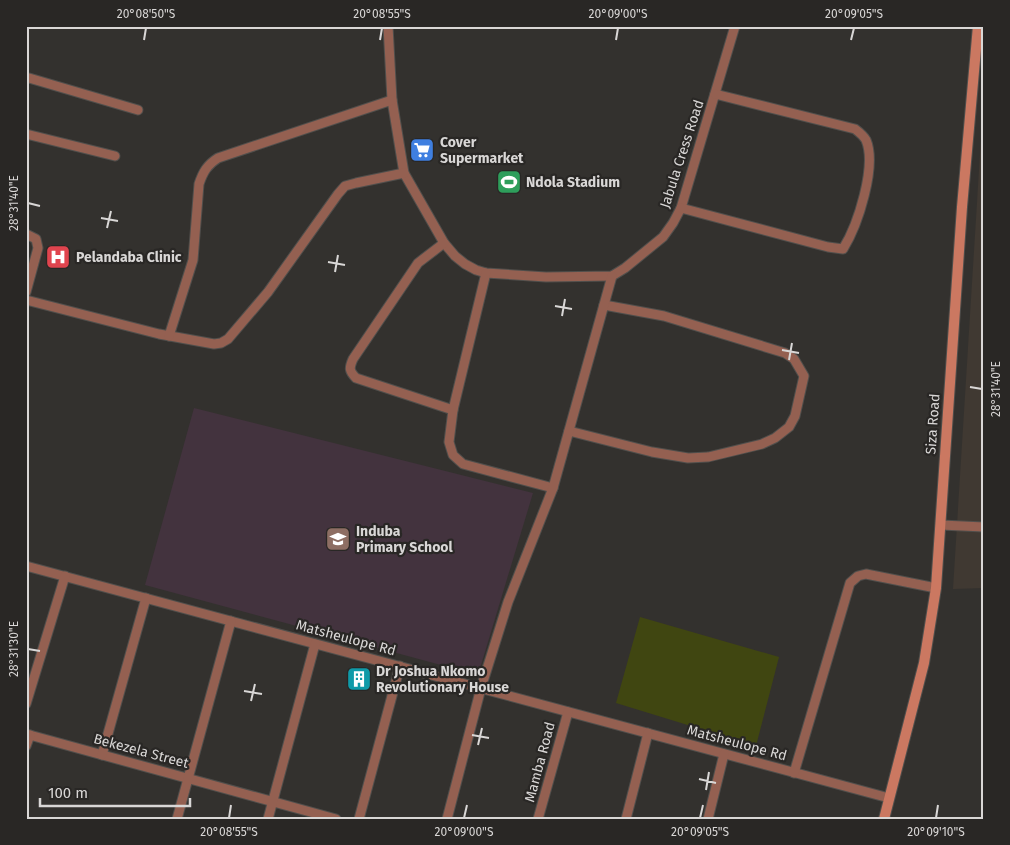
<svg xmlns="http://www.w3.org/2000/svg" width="1010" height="845" font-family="'Fira Sans',sans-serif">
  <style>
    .built { fill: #403932 }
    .education { fill: #43333e }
    .green { fill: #404611 }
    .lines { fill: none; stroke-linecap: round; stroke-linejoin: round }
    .street-casing { stroke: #514f4c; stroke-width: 11 }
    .secondary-casing { stroke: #514f4c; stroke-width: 12 }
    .street { stroke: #946051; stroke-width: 9 }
    .secondary { stroke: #cb7861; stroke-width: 10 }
    .ticks { fill: none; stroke: #d9d7d6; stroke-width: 2 }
    .labels { text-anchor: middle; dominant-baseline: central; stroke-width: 4.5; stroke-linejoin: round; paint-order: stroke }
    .poi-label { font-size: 14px; font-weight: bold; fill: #d9d7d6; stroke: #292725; text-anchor: start }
    .street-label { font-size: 14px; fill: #d9d7d6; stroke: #292725 }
    .neatline { fill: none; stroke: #d9d7d6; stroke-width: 2 }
    .ticks-label { font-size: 12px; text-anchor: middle; fill: #d9d7d6 }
  </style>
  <rect width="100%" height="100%" fill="#33312e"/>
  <!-- built -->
  <polygon class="built" points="984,90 984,588 953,589"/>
  <!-- education -->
  <polygon class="education" points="194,408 533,493 478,675 145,585"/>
  <!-- green -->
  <polygon class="green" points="640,617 779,657 756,746 616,703"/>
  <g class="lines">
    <defs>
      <g id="street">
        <polyline points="388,26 392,100 404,173 444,243 455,256 465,264 476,270 486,273 546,277 612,276 625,268 663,237 673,223 681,208 735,26"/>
        <polyline points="26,79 29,78 138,110"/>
        <polyline points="26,134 115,156"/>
        <path d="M681,208L828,247L843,249C858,225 877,166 866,140C863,135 859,132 855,129L715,94"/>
        <polyline points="26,234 36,239 38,248 26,292"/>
        <path d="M444,243L418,263L353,359C349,368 349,371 356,378L453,410"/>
        <polyline points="486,273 453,410 449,442 453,455 463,464 553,488"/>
        <polyline points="26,300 159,334 214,344 221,343 228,339 268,292 338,194 345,186 356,183 404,173"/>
        <path d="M169,336L193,260L199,184C203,172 207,165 218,158L392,100"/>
        <polyline points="569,431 652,452 688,458 708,457 762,444 775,438 789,427 795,416 804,376 794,359 785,353 664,316 604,305"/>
        <polyline points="941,525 984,527"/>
        <polyline points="26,566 889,798"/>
        <polyline points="26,704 65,576"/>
        <polyline points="26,734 336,819"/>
        <polyline points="26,746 30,735"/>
        <polyline points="102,755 146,598"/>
        <polyline points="794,773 850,583 858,576 866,574 936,588"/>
        <polyline points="177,819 231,621"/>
        <polyline points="268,819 315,644"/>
        <polyline points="359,819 400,666"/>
        <polyline points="447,819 481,688 508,602 553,488 612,276"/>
        <polyline points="538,819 568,712"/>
        <polyline points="626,819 648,733"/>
        <polyline points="708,819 724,754"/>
      </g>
      <polyline id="secondary" points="884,819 924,663 936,588 962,207 978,26"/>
    </defs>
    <!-- street casing -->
    <use href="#street" class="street-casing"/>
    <!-- secondary casing -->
    <use href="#secondary" class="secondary-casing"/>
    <!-- street -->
    <use href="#street" class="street"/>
    <!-- secondary -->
    <use href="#secondary" class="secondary"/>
  </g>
  <!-- ticks -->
  <path class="ticks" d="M144,40L146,28M380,40L382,28M616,40L618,28M851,40L854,28M28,203L40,206M101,218L118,221M107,228L111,211M328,262L345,265M335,272L338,255M555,306L572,309M562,316L565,299M782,350L799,353M789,360L792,343M970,387L982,389M28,649L40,651M244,691L262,694M251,701L255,684M472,735L489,738M478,745L482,728M699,779L716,783M706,790L709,772M229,818L231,805M464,818L467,805M700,818L703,805M936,818L938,805"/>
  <!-- icons -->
  <defs>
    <symbol id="supermarket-square" viewBox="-11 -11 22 22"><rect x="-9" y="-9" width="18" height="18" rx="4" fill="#3f7fe0" stroke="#292725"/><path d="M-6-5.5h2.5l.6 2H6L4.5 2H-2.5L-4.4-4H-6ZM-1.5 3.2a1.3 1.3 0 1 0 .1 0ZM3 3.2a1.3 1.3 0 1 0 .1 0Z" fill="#fff"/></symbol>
    <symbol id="stadium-square" viewBox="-11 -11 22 22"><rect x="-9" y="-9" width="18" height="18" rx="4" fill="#2e9e5b" stroke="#292725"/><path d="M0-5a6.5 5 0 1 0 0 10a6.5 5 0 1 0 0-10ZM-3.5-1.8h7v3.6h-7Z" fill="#fff"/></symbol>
    <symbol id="hospital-square" viewBox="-11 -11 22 22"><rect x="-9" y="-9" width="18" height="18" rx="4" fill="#e0444e" stroke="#292725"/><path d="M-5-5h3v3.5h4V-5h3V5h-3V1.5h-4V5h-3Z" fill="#fff"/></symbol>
    <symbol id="school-square" viewBox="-11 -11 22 22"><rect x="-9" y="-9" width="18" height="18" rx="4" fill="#8d6e63" stroke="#292725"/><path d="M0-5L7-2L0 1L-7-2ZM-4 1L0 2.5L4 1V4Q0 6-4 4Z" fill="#fff"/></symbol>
    <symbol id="building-square" viewBox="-11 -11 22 22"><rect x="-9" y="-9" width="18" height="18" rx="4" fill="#0f9aa8" stroke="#292725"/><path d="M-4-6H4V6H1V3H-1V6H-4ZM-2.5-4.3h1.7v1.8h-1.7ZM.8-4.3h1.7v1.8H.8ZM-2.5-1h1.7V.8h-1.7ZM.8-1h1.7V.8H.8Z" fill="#fff"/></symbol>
  </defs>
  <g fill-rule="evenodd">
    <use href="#supermarket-square" x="408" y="136" width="28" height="28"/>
    <use href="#stadium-square" x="495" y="168" width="28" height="28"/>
    <use href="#hospital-square" x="44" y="243" width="28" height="28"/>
    <use href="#school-square" x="324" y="525" width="28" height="28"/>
    <use href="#building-square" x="345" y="665" width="28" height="28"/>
  </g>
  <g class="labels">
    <!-- poi labels -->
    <g class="poi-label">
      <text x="440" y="142">Cover<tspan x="440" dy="16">Supermarket</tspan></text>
      <text x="526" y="182">Ndola Stadium</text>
      <text x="76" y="257">Pelandaba Clinic</text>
      <text x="356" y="531">Induba<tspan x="356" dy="16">Primary School</tspan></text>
      <text x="376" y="671">Dr Joshua Nkomo<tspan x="376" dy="16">Revolutionary House</tspan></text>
    </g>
    <!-- street labels -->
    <g class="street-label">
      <text transform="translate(682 154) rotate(-72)">Jabula Cress Road</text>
      <text transform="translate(933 424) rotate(-86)">Siza Road</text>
      <text transform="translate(346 638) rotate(15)">Matsheulope Rd</text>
      <text transform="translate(737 743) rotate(15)">Matsheulope Rd</text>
      <text transform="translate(141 751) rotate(15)">Bekezela Street</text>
      <text transform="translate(540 762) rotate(-75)">Mamba Road</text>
    </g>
  </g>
  <!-- border -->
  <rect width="1010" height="845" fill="none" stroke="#292725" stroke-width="55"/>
  <!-- scale -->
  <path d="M40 798v8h150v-8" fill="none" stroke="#d9d7d6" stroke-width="2.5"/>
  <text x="48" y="798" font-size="15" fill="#d9d7d6" stroke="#292725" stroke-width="4" paint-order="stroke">100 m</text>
  <rect x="28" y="28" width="954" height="790" class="neatline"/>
  <g class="ticks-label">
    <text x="146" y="18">20°08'50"S</text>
    <text x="382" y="18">20°08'55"S</text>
    <text x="618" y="18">20°09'00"S</text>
    <text x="854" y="18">20°09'05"S</text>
    <text transform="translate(14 203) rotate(-90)" y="4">28°31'40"E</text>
    <text transform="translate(996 389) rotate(-90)" y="4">28°31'40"E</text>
    <text transform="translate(14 649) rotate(-90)" y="4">28°31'30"E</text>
    <text x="229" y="836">20°08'55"S</text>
    <text x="464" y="836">20°09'00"S</text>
    <text x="700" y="836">20°09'05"S</text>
    <text x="936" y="836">20°09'10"S</text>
  </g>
</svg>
